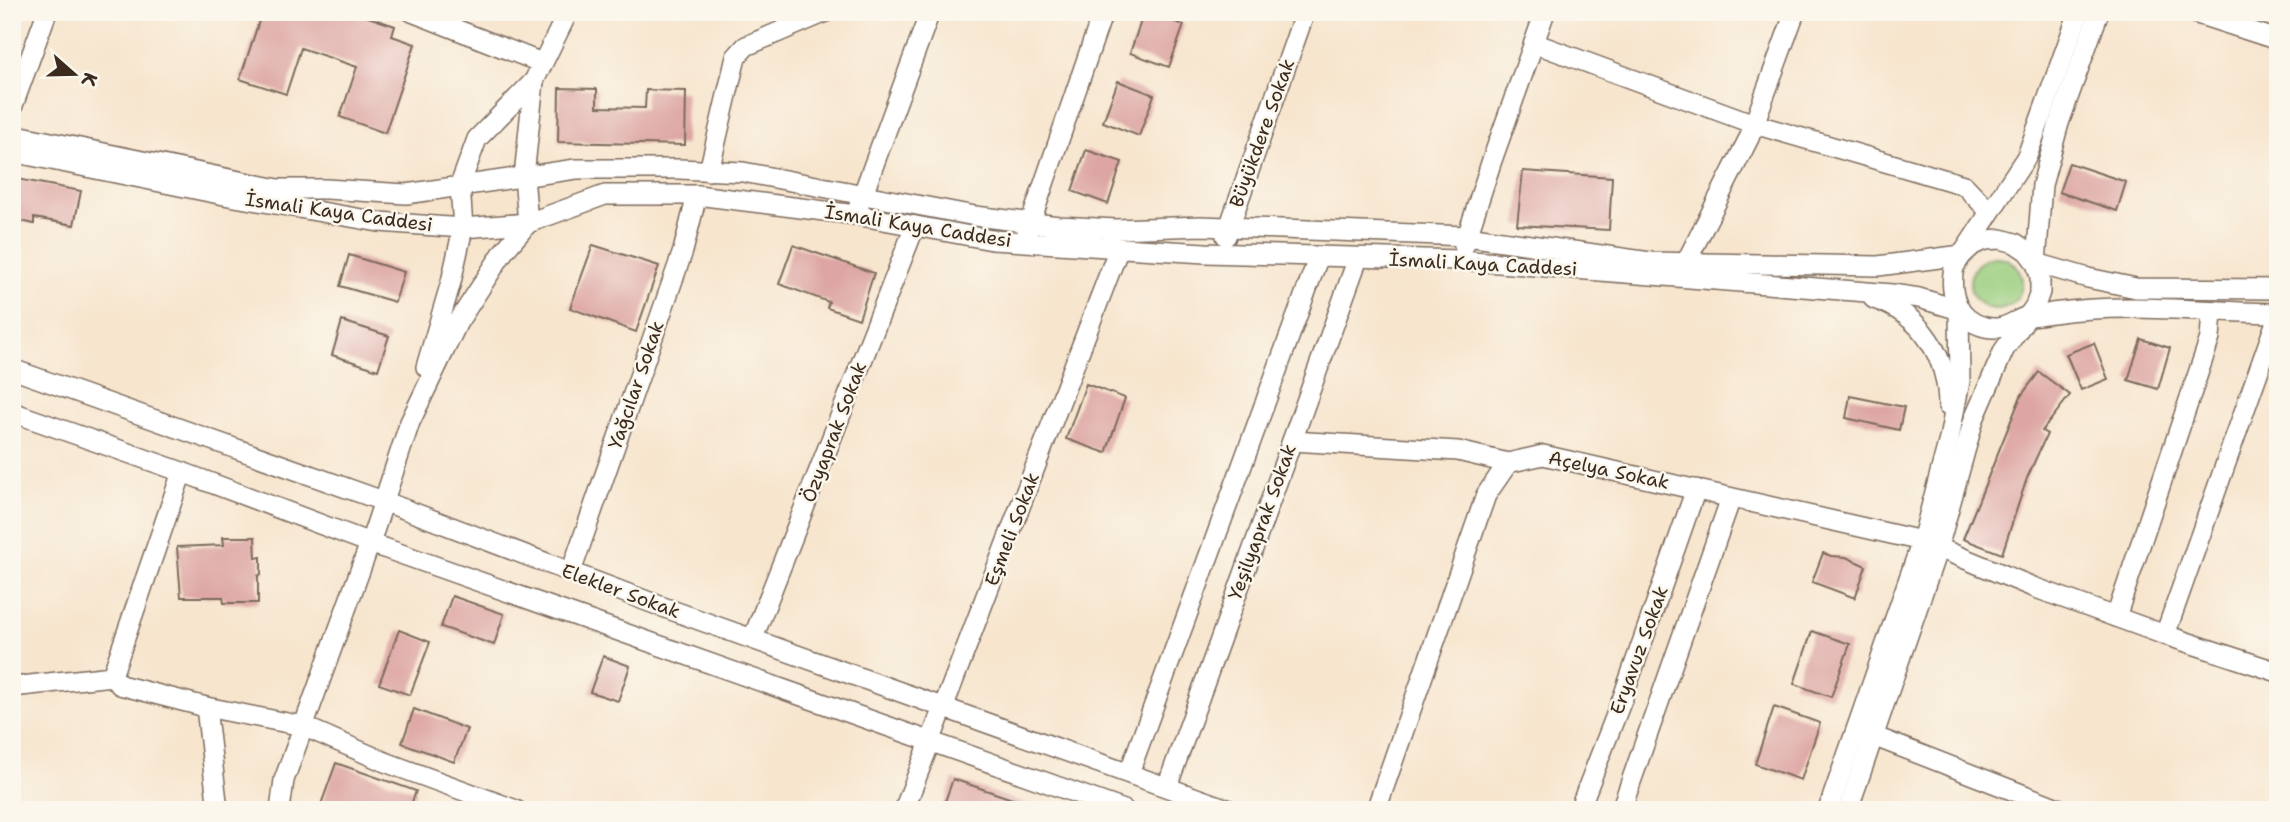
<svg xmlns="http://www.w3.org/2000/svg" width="2290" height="822" font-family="'Shantell Sans',sans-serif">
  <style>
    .green { fill: #9acd7e; stroke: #6a7c4e; stroke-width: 2 }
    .building { fill: #dda5a3 }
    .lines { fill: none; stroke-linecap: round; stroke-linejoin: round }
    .minor-casing { stroke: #7d6b5c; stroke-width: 22 }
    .minor { stroke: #fff; stroke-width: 19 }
    .labels { text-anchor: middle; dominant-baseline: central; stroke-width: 5; stroke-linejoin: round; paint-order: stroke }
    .street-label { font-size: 19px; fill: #3b2a1e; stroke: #fbf7ec }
  </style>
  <rect width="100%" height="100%" fill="#fbf7ec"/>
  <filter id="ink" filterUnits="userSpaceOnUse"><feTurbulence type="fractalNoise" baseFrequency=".0143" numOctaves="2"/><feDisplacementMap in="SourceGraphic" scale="14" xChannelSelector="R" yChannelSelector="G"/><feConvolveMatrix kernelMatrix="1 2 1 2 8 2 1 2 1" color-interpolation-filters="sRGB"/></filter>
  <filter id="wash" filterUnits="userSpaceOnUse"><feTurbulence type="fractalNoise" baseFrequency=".00686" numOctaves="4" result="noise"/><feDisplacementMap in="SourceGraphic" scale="28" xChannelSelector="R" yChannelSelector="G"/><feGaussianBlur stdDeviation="1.57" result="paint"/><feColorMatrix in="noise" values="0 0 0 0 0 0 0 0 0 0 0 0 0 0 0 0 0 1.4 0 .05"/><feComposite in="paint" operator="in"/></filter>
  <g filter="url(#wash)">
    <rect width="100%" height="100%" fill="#f7e5ce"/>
    <!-- green -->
    <circle class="green" cx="1996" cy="283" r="26"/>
    <g id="blocks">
      <!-- building -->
      <g class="building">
        <polygon points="262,12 353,12 395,26 392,36 415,44 385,133 340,117 357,67 301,48 286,94 240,79"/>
        <polygon points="1144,12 1184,25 1169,67 1130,53"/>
        <polygon points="1118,81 1154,95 1139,136 1103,122"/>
        <polygon points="559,88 597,89 597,107 645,108 646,90 686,91 685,145 558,142"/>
        <polygon points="1086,150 1122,162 1108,204 1072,191"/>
        <polygon points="2069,163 2126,182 2117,211 2059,192"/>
        <polygon points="1523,171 1612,177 1609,230 1517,225"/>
        <polygon points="12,178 81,191 74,225 34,218 34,224 12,219"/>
        <polygon points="593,245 659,266 636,332 570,308"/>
        <polygon points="793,245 874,273 859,319 827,308 829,302 779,284"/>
        <polygon points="349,255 404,272 395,302 340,286"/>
        <polygon points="342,321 389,336 378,370 332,355"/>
        <polygon points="2141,339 2170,348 2158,389 2128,380"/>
        <polygon points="2094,343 2108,379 2081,390 2066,354"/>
        <polygon points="2039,372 2070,395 2042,431 2047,434 2027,478 2002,554 1963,539 2021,396"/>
        <polygon points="1086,384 1125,398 1106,453 1066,439"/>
        <polygon points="1850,396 1904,407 1899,430 1846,418"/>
        <polygon points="223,537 255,537 256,558 261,557 261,574 258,576 258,603 224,603 223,597 181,597 177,547 224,545"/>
        <polygon points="1823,553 1831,556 1846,557 1866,566 1855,598 1812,582"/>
        <polygon points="452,596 504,614 494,645 441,627"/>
        <polygon points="399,630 430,642 410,695 379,684"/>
        <polygon points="1812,631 1850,644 1831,697 1794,684"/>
        <polygon points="603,656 630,666 618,701 590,692"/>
        <polygon points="1774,707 1820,723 1801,780 1755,764"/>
        <polygon points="414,709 467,729 454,762 402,743"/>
        <polygon points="336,763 416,791 409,810 319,810"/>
        <polygon points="953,779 1036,807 1036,810 942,810"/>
      </g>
    </g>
  </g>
  <g filter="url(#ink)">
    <use href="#blocks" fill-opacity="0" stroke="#7d6b5c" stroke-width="2"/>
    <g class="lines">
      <defs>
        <g id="minor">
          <polyline points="412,12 542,63"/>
          <path d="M2079,12L2027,156L1954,267C1949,292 1956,320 1985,327C2003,331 2010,323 2025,317C2033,315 2043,315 2052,313C2126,302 2203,312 2278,313"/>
          <polyline points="2191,12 2278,40"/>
          <polyline points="1534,43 1754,124 1964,185 1989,211"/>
          <polyline points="12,108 47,12"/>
          <polyline points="12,134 278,189 326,189 406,194 576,169 679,169 743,172 975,216 1059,226 1116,229 1201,226 1467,236 1650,262 1878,266 1962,255 1973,245 1986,240 2001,239 2015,243 2027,251 2036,263 2040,277 2040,292 2035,306 2004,350 1974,419 1938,548 1848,810"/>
          <polyline points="12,152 229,196 379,222 463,228 528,223 605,195 697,195 856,215 992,240 1205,253 1460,260 1892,294 1919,298 1959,310"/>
          <polyline points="709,171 736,57 746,46 826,12"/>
          <polyline points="859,205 930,12"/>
          <polyline points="1027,233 1103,12"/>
          <polyline points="1226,236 1305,12"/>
          <polyline points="1464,246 1491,163 1545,12"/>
          <polyline points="2036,263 2042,185 2059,123 2099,12"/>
          <polyline points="2036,263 2088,278 2136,288 2278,289"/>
          <polyline points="1680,274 1749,138 1795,12"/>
          <path d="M1874,299C1921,314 1948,357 1948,406"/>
          <polyline points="426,367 451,282 463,228 460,185 477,139 534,81 568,12"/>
          <polyline points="12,369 383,501 660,606 1230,810"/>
          <polyline points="12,412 182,472 370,543 1124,810"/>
          <polyline points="1292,441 1458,451 1508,463 1543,455 1922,541 2033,587 2165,635 2278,672"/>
          <polyline points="571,572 683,251 697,195"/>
          <polyline points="2116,617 2210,338 2212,312"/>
          <polyline points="2165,635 2278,316"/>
          <polyline points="753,638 915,226"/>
          <polyline points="112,676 120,685 206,707 303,726 385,762 516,810"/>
          <polyline points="12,687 112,676 182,472"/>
          <polyline points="206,707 218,810"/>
          <polyline points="1873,736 2063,810"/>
          <polyline points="1129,773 1319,256"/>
          <polyline points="1167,787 1358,258"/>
          <polyline points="280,810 284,780 370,543 410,422 458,322 504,251 528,223 524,176 534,81"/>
          <polyline points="904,810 1119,248"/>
          <polyline points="1376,810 1486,495 1508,463"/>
          <polyline points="1579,810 1623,697 1696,489"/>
          <polyline points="1621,810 1731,498"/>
          <polyline points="1828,810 1922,541 1949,439 1960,381 1959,310"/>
        </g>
      </defs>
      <!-- minor casing -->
      <use href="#minor" class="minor-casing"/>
      <!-- minor -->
      <use href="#minor" class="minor"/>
    </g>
  </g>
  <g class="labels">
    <!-- street labels -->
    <g class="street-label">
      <text transform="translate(1262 133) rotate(-70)">Büyükdere Sokak</text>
      <text transform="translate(339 212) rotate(8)">İsmali Kaya Caddesi</text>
      <text transform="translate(918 226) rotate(9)">İsmali Kaya Caddesi</text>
      <text transform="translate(1483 264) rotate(3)">İsmali Kaya Caddesi</text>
      <text transform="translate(636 385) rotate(-71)">Yağcılar Sokak</text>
      <text transform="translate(834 432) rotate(-69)">Özyaprak Sokak</text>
      <text transform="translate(1609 470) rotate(12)">Açelya Sokak</text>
      <text transform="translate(1262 522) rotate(-70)">Yeşilyaprak Sokak</text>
      <text transform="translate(1012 529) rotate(-69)">Eşmeli Sokak</text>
      <text transform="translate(621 591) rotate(20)">Elekler Sokak</text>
      <text transform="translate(1639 650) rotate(-70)">Eryavuz Sokak</text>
    </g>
  </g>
  <!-- margin -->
  <rect width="2290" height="822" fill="none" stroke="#fbf7ec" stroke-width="42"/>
  <!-- north arrow -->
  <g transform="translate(74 74) rotate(110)" stroke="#fbf7ec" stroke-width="5" paint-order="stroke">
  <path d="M0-5L12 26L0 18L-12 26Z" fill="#3b2a1e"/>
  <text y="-10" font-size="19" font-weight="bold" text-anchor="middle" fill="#3b2a1e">K</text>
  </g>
</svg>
